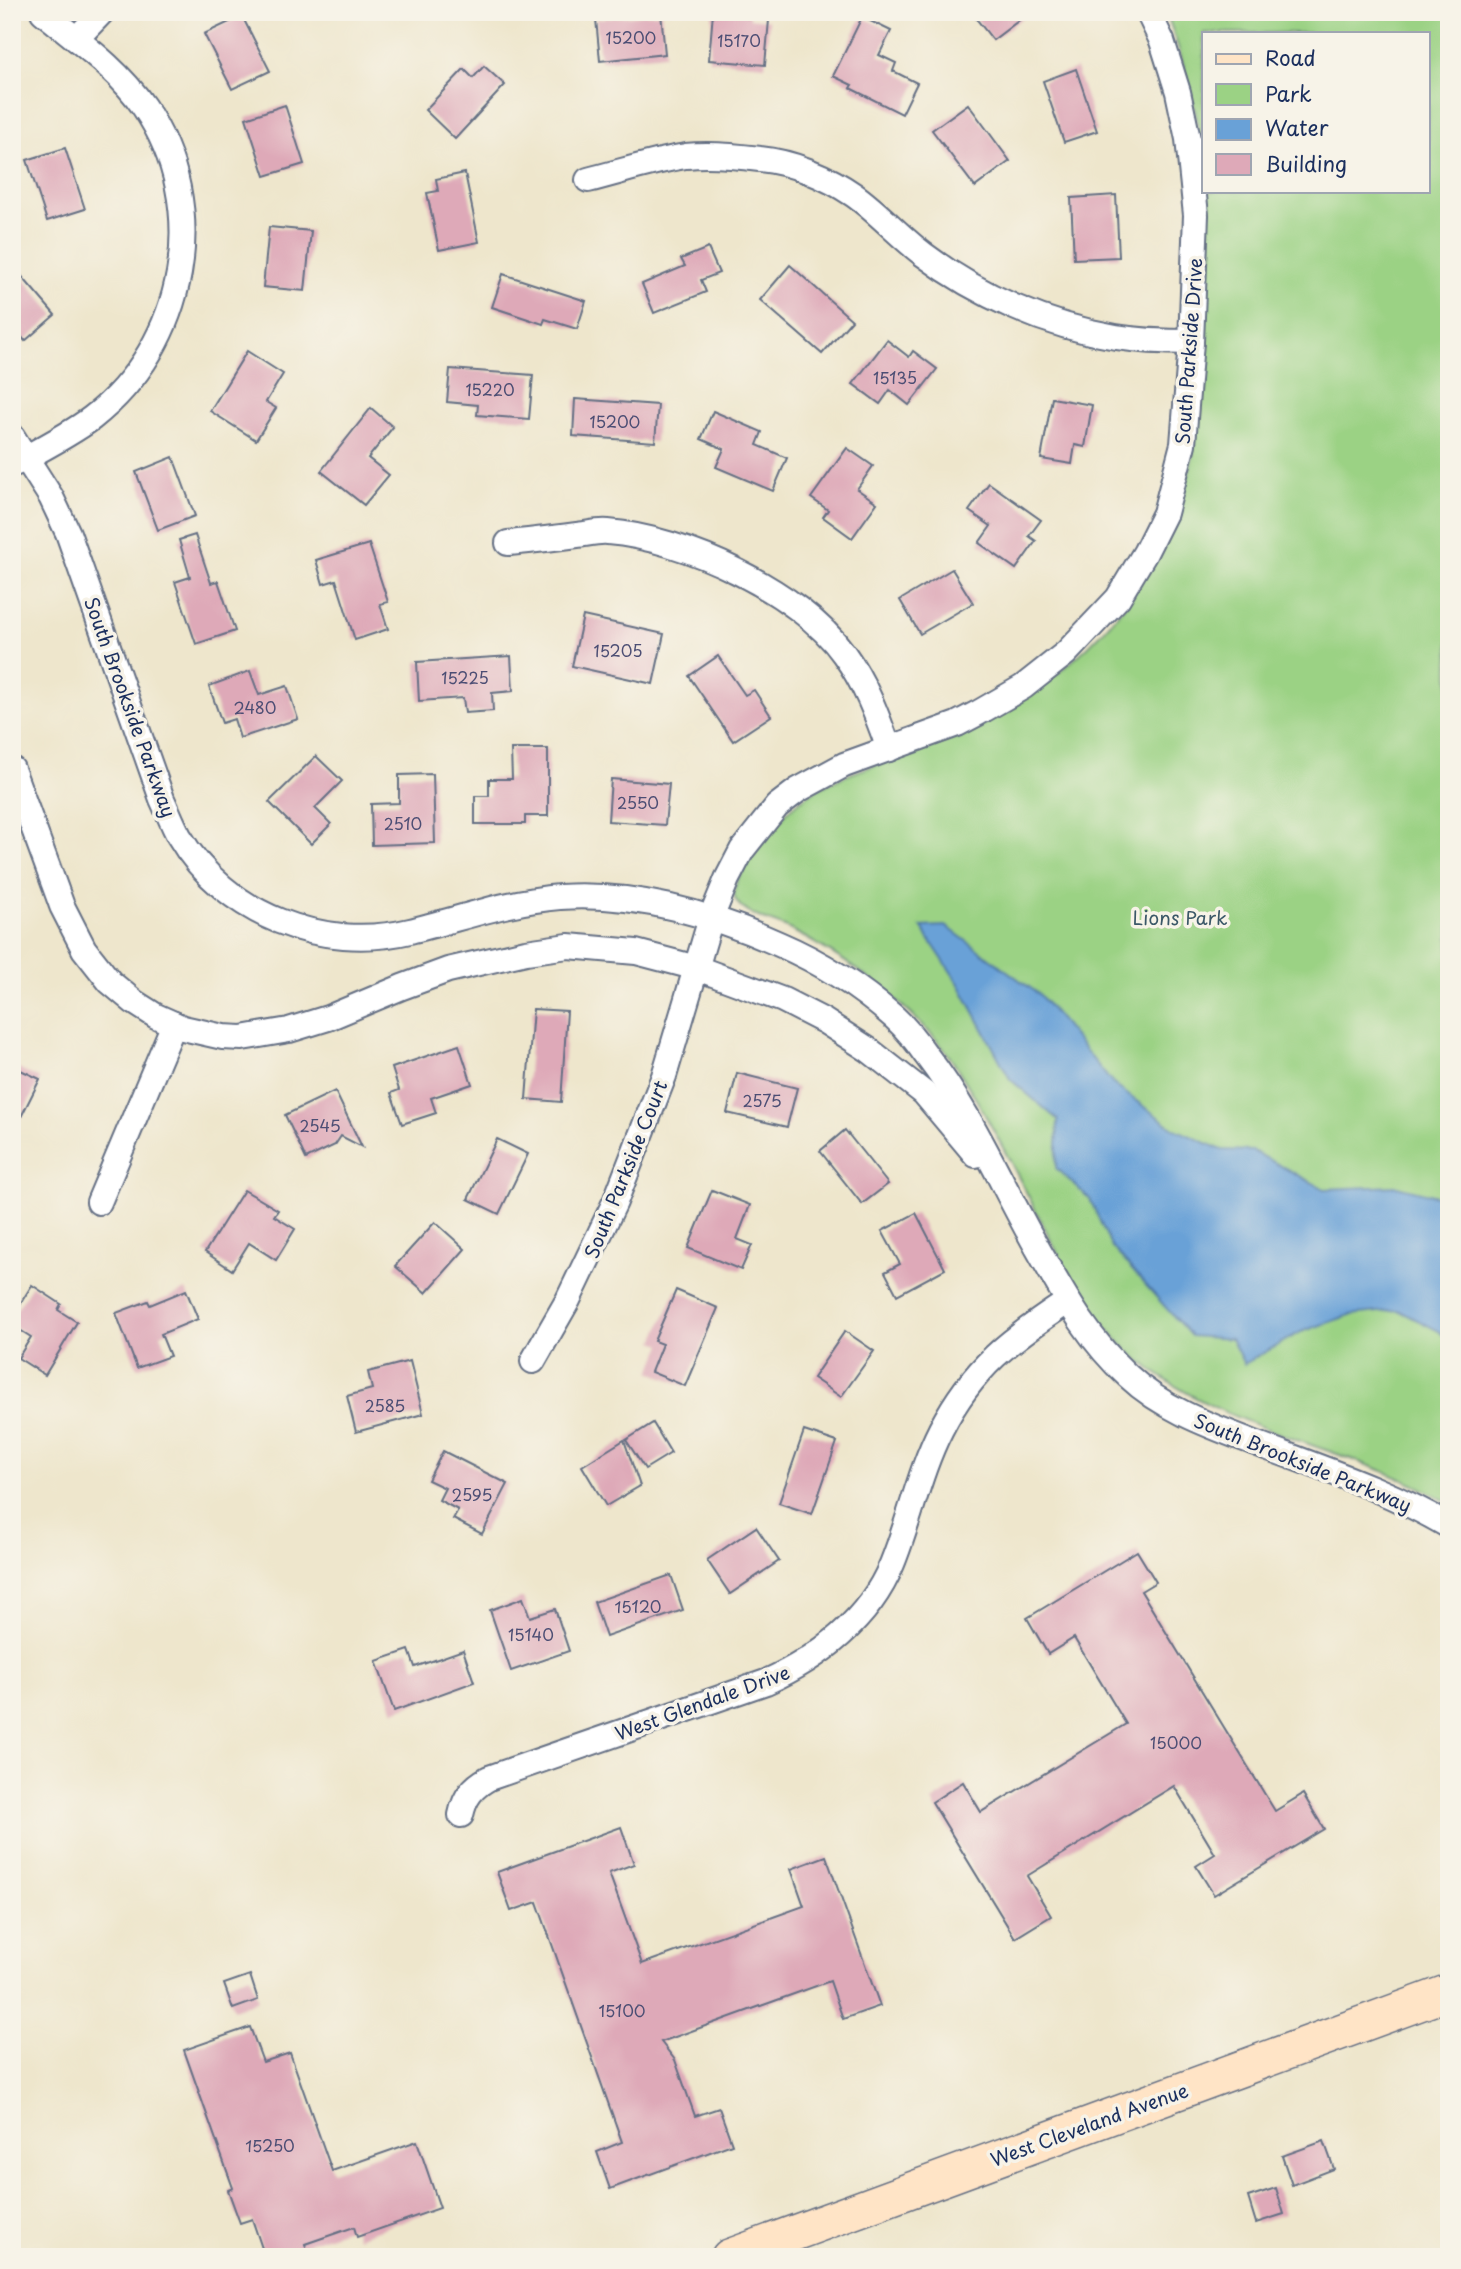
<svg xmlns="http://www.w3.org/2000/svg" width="1461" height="2269" font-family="'Playpen Sans',sans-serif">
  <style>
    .green { fill: #9bd284; stroke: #5b8071; stroke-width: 2 }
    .water { fill: #69a1d7; stroke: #42689a; stroke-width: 2 }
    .building { fill: #dea9b8 }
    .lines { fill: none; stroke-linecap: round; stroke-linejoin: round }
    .minor-casing { stroke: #656f84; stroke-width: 28 }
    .secondary-casing { stroke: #656f84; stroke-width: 38 }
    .minor { stroke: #fff; stroke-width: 24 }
    .secondary { stroke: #ffe4c6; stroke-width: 35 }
    .labels { text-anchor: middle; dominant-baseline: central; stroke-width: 7; stroke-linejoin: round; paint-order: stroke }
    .number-label { font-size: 16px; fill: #4c4e74 }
    .street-label { font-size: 19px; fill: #1b2f5e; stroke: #f7f3e8 }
    .park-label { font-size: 19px; fill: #3b5868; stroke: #f7f3e8 }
  </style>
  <rect width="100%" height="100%" fill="#f7f3e8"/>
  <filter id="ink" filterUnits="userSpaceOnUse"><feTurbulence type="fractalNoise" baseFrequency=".0143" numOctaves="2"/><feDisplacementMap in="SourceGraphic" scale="14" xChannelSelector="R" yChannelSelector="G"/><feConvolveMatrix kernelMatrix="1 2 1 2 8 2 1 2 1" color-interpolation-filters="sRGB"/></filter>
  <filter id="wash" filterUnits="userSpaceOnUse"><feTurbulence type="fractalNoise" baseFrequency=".00686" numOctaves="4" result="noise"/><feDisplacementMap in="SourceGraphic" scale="28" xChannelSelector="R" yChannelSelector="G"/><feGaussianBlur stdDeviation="1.57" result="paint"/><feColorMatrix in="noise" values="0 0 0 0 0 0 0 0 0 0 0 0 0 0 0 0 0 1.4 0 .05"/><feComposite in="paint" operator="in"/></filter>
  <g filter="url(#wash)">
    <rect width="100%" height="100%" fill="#eee6cc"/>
    <!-- green -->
    <path class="green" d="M1166,12H1449V1503C1352,1446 1233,1435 1144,1364C1088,1319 1067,1271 1035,1209C1016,1172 997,1135 976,1099C961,1074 947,1049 926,1029C886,987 839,954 787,928C772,921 734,913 734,893C735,878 748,863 756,851C768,831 788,808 808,795C866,759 937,754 994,718C1045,686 1095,648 1130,598C1139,586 1146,571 1154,557C1160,546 1168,535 1173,523C1195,474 1198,417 1202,363C1206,306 1209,249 1207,191H1428V33H1204V159C1196,108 1184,60 1166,12Z"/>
    <!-- water -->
    <polygon class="water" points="946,926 1040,995 1113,1084 1175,1129 1222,1150 1253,1151 1324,1189 1397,1186 1449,1199 1449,1341 1439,1331 1398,1310 1350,1315 1301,1332 1244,1364 1231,1339 1191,1336 1111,1246 1090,1199 1056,1168 1058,1120 1010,1079 959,984 921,927"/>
    <g id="blocks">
      <!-- building -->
      <g class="building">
        <polygon points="713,12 749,12 749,18 769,20 765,65 709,60"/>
        <polygon points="971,12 1030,12 993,40"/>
        <polygon points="661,13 665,54 600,61 596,19"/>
        <polygon points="242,16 270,71 232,89 204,34"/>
        <polygon points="862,17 891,31 879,55 896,63 893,71 917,83 902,114 850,88 852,85 833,76"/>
        <polygon points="484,66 505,85 455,139 425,110 464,69 473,78"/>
        <polygon points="1076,69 1097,131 1064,142 1043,81"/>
        <polygon points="968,104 1010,161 975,187 932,130"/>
        <polygon points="285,105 304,164 265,176 246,118"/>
        <polygon points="65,148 85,209 47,221 27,160"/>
        <polygon points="465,173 479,242 439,250 427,193 438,191 436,179"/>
        <polygon points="1116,195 1119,257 1074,259 1071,198"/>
        <polygon points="269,227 311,231 305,291 263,287"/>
        <polygon points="708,248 719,273 701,280 706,292 654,313 642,284 685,266 681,259"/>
        <polygon points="12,265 55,315 25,341 12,325"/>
        <polygon points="790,265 852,320 822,354 760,300"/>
        <polygon points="503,274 586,301 577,329 545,319 543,324 492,307"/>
        <polygon points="887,340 909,357 913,351 937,369 909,405 890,390 880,404 853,384"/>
        <polygon points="247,351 283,374 266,402 276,408 256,440 210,411"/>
        <polygon points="450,369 533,375 529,419 477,415 478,405 447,402"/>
        <polygon points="1052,398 1092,405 1085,447 1075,445 1072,464 1041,459"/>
        <polygon points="575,399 658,405 655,442 573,436"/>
        <polygon points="371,408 393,427 368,458 389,475 364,505 321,471"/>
        <polygon points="713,411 762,432 757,445 787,458 773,491 716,467 724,449 701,439"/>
        <polygon points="847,448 873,466 857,489 877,503 852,538 823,517 828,510 811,498"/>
        <polygon points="173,457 195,516 158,530 136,472"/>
        <polygon points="989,483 1041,520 1029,536 1036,541 1016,569 979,543 991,526 969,511"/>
        <polygon points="195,535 211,583 218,581 235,631 196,644 175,582 190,577 179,540"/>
        <polygon points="369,544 388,602 380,604 388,629 355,640 336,580 323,584 316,560"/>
        <polygon points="952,569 973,603 920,634 900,600"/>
        <polygon points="583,616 664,634 653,684 572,666"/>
        <polygon points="511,656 513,691 492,693 493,711 465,713 463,698 419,701 417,662"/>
        <polygon points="718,656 745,695 754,690 771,716 733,741 689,676"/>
        <polygon points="250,671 259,695 287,686 298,719 240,738 234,719 222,723 209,686"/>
        <polygon points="511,749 548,749 548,816 525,816 525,824 475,824 475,796 489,796 489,779 512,779"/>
        <polygon points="316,756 342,781 315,808 331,824 311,844 269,802"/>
        <polygon points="433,774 435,843 372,845 371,804 399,803 399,775"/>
        <polygon points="611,779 669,784 665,825 608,821"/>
        <polygon points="533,1009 567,1011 561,1102 526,1099"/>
        <polygon points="459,1045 472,1084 431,1098 436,1113 402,1124 391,1093 399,1090 392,1068"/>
        <polygon points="12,1066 40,1079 12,1135"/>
        <polygon points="737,1073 797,1088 787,1127 727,1113"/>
        <polygon points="335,1091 362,1147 341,1136 335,1145 306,1159 285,1115"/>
        <polygon points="845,1130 888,1184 862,1204 820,1151"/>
        <polygon points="497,1139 528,1154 499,1214 468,1199"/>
        <polygon points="244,1190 278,1210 274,1216 295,1229 276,1260 249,1243 232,1270 205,1252"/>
        <polygon points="712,1190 750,1205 737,1239 752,1245 741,1270 688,1248"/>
        <polygon points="916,1213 945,1269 897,1295 885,1272 900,1264 882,1231"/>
        <polygon points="435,1222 465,1249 426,1293 395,1266"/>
        <polygon points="32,1285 61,1304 58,1310 77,1322 45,1375 18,1358 31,1337 12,1325 12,1317"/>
        <polygon points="186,1290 198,1319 161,1334 170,1356 137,1368 116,1313 148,1301 150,1305"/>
        <polygon points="676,1290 718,1308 685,1386 651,1372 662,1344 654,1341"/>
        <polygon points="845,1331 874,1351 841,1397 813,1378"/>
        <polygon points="410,1361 423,1414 356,1432 347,1396 372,1389 368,1372"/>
        <polygon points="653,1423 671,1453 645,1469 626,1440"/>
        <polygon points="804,1431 837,1442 812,1514 779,1503"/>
        <polygon points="624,1440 640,1486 606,1506 582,1466"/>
        <polygon points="443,1451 508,1484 482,1534 453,1519 458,1510 439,1500 445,1488 428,1480"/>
        <polygon points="756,1527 779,1561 730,1594 707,1560"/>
        <polygon points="1137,1551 1156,1582 1141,1591 1275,1811 1303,1794 1324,1829 1214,1895 1196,1866 1215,1854 1174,1786 1027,1876 1051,1916 1015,1938 932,1802 963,1782 981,1812 1126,1724 1074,1638 1048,1654 1027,1618"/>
        <polygon points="671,1575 683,1610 606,1637 594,1602"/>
        <polygon points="523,1598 530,1617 555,1609 569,1651 511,1671 490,1610"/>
        <polygon points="409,1650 415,1667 463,1650 474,1682 394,1711 376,1661"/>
        <polygon points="621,1827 634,1864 609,1873 642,1964 804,1906 791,1869 826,1856 880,2006 843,2019 830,1981 661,2042 675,2060 695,2116 719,2108 732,2144 610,2189 597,2152 622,2142 537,1902 511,1911 497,1872"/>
        <polygon points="250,1975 258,2000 233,2009 224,1984"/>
        <polygon points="250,2027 263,2062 290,2053 332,2171 417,2141 440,2208 357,2237 354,2227 305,2244 307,2251 291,2257 265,2257 252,2219 240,2223 228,2190 233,2188 184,2050"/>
        <polygon points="1324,2141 1334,2169 1292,2185 1282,2156"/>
        <polygon points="1276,2188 1284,2214 1256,2223 1248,2197"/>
      </g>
    </g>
  </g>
  <g filter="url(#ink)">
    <use href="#blocks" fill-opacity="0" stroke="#656f84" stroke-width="2"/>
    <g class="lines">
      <defs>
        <g id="minor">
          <polyline points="76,39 102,12"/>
          <path d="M588,180C620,172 653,161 686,156C710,153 737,156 760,159C792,162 828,177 854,195C878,212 899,236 923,254C979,296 1047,326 1116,337C1141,341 1166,342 1191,342"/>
          <path d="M12,436L51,497L68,533L162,799C168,812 173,825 179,836C225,915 323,952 410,931C460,919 508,901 560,897C634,892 711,914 779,944C821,962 861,988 895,1018C907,1029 917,1042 926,1055C974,1117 1004,1191 1043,1258C1068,1302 1090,1341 1128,1376C1165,1411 1216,1428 1263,1446C1326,1470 1390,1491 1449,1526"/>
          <path d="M14,464C38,451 71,434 92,418C187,344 212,207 144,107C118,69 78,41 43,12"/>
          <path d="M508,543C531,541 554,538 577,535C587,534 598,531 608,532C684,538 799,591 844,654C865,683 877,715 889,749"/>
          <polyline points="12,769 62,906 84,949 110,982 134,1002 156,1016 183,1028 223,1037 242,1038 289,1030 328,1018 402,987 448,970 526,952 568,946 636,952 697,968 783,1000 824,1021 869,1050 924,1093 976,1155"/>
          <polyline points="99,1202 174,1024"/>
          <polyline points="533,1361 568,1300 615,1202 664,1076 711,918 727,879 742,850 777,806 798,790 844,765 957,724 978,713 1023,687 1066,653 1118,598 1145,553 1165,513 1183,444 1191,342 1196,215 1188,139 1178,92 1162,41 1148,12"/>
          <path d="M461,1815C465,1796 473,1787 489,1778L766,1682C819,1658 869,1620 892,1564C910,1520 919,1472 941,1429C973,1367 1011,1339 1067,1302"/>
        </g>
        <polyline id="secondary" points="729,2257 1449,1992"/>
      </defs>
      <!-- minor casing -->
      <use href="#minor" class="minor-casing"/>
      <!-- secondary casing -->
      <use href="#secondary" class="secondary-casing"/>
      <!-- minor -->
      <use href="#minor" class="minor"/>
      <!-- secondary -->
      <use href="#secondary" class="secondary"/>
    </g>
  </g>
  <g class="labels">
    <!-- number labels -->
    <g class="number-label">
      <text x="631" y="37">15200</text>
      <text x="739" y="40">15170</text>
      <text x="895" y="377">15135</text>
      <text x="490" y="389">15220</text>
      <text x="615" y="421">15200</text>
      <text x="618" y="650">15205</text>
      <text x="465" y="677">15225</text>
      <text x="255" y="707">2480</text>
      <text x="638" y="802">2550</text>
      <text x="403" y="823">2510</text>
      <text x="762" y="1100">2575</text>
      <text x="320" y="1125">2545</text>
      <text x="385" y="1405">2585</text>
      <text x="472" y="1494">2595</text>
      <text x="638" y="1606">15120</text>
      <text x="531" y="1634">15140</text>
      <text x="1176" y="1742">15000</text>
      <text x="622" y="2010">15100</text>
      <text x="270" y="2145">15250</text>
    </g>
    <!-- street labels -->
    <g class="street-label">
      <text transform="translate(1188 351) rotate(-86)">South Parkside Drive</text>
      <text transform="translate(131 707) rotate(70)">South Brookside Parkway</text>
      <text transform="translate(625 1169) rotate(-68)">South Parkside Court</text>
      <text transform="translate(1303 1462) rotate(22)">South Brookside Parkway</text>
      <text transform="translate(702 1702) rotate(-20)">West Glendale Drive</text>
      <text transform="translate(1089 2124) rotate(-20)">West Cleveland Avenue</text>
    </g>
    <!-- park labels -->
    <g class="park-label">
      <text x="1180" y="917">Lions Park</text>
    </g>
  </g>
  <!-- margin -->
  <rect width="1461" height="2269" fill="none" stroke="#f7f3e8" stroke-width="42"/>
  <!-- legend -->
  <rect x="1202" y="32" width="228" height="161" fill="#f7f3e8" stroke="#9fa5b1" stroke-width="2"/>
  <rect x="1216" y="54" width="35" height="10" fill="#ffe4c6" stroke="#9fa5b1" stroke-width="2"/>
  <text x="1265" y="66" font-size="21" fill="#1b2f5e">Road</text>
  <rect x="1216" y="84" width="35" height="21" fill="#9bd284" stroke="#9fa5b1" stroke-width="2"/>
  <text x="1265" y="102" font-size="21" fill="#1b2f5e">Park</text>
  <rect x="1216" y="119" width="35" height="21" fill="#69a1d7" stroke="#9fa5b1" stroke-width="2"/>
  <text x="1265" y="136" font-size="21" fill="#1b2f5e">Water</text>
  <rect x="1216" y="154" width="35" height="21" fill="#dea9b8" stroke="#9fa5b1" stroke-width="2"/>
  <text x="1265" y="172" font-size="21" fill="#1b2f5e">Building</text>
</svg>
